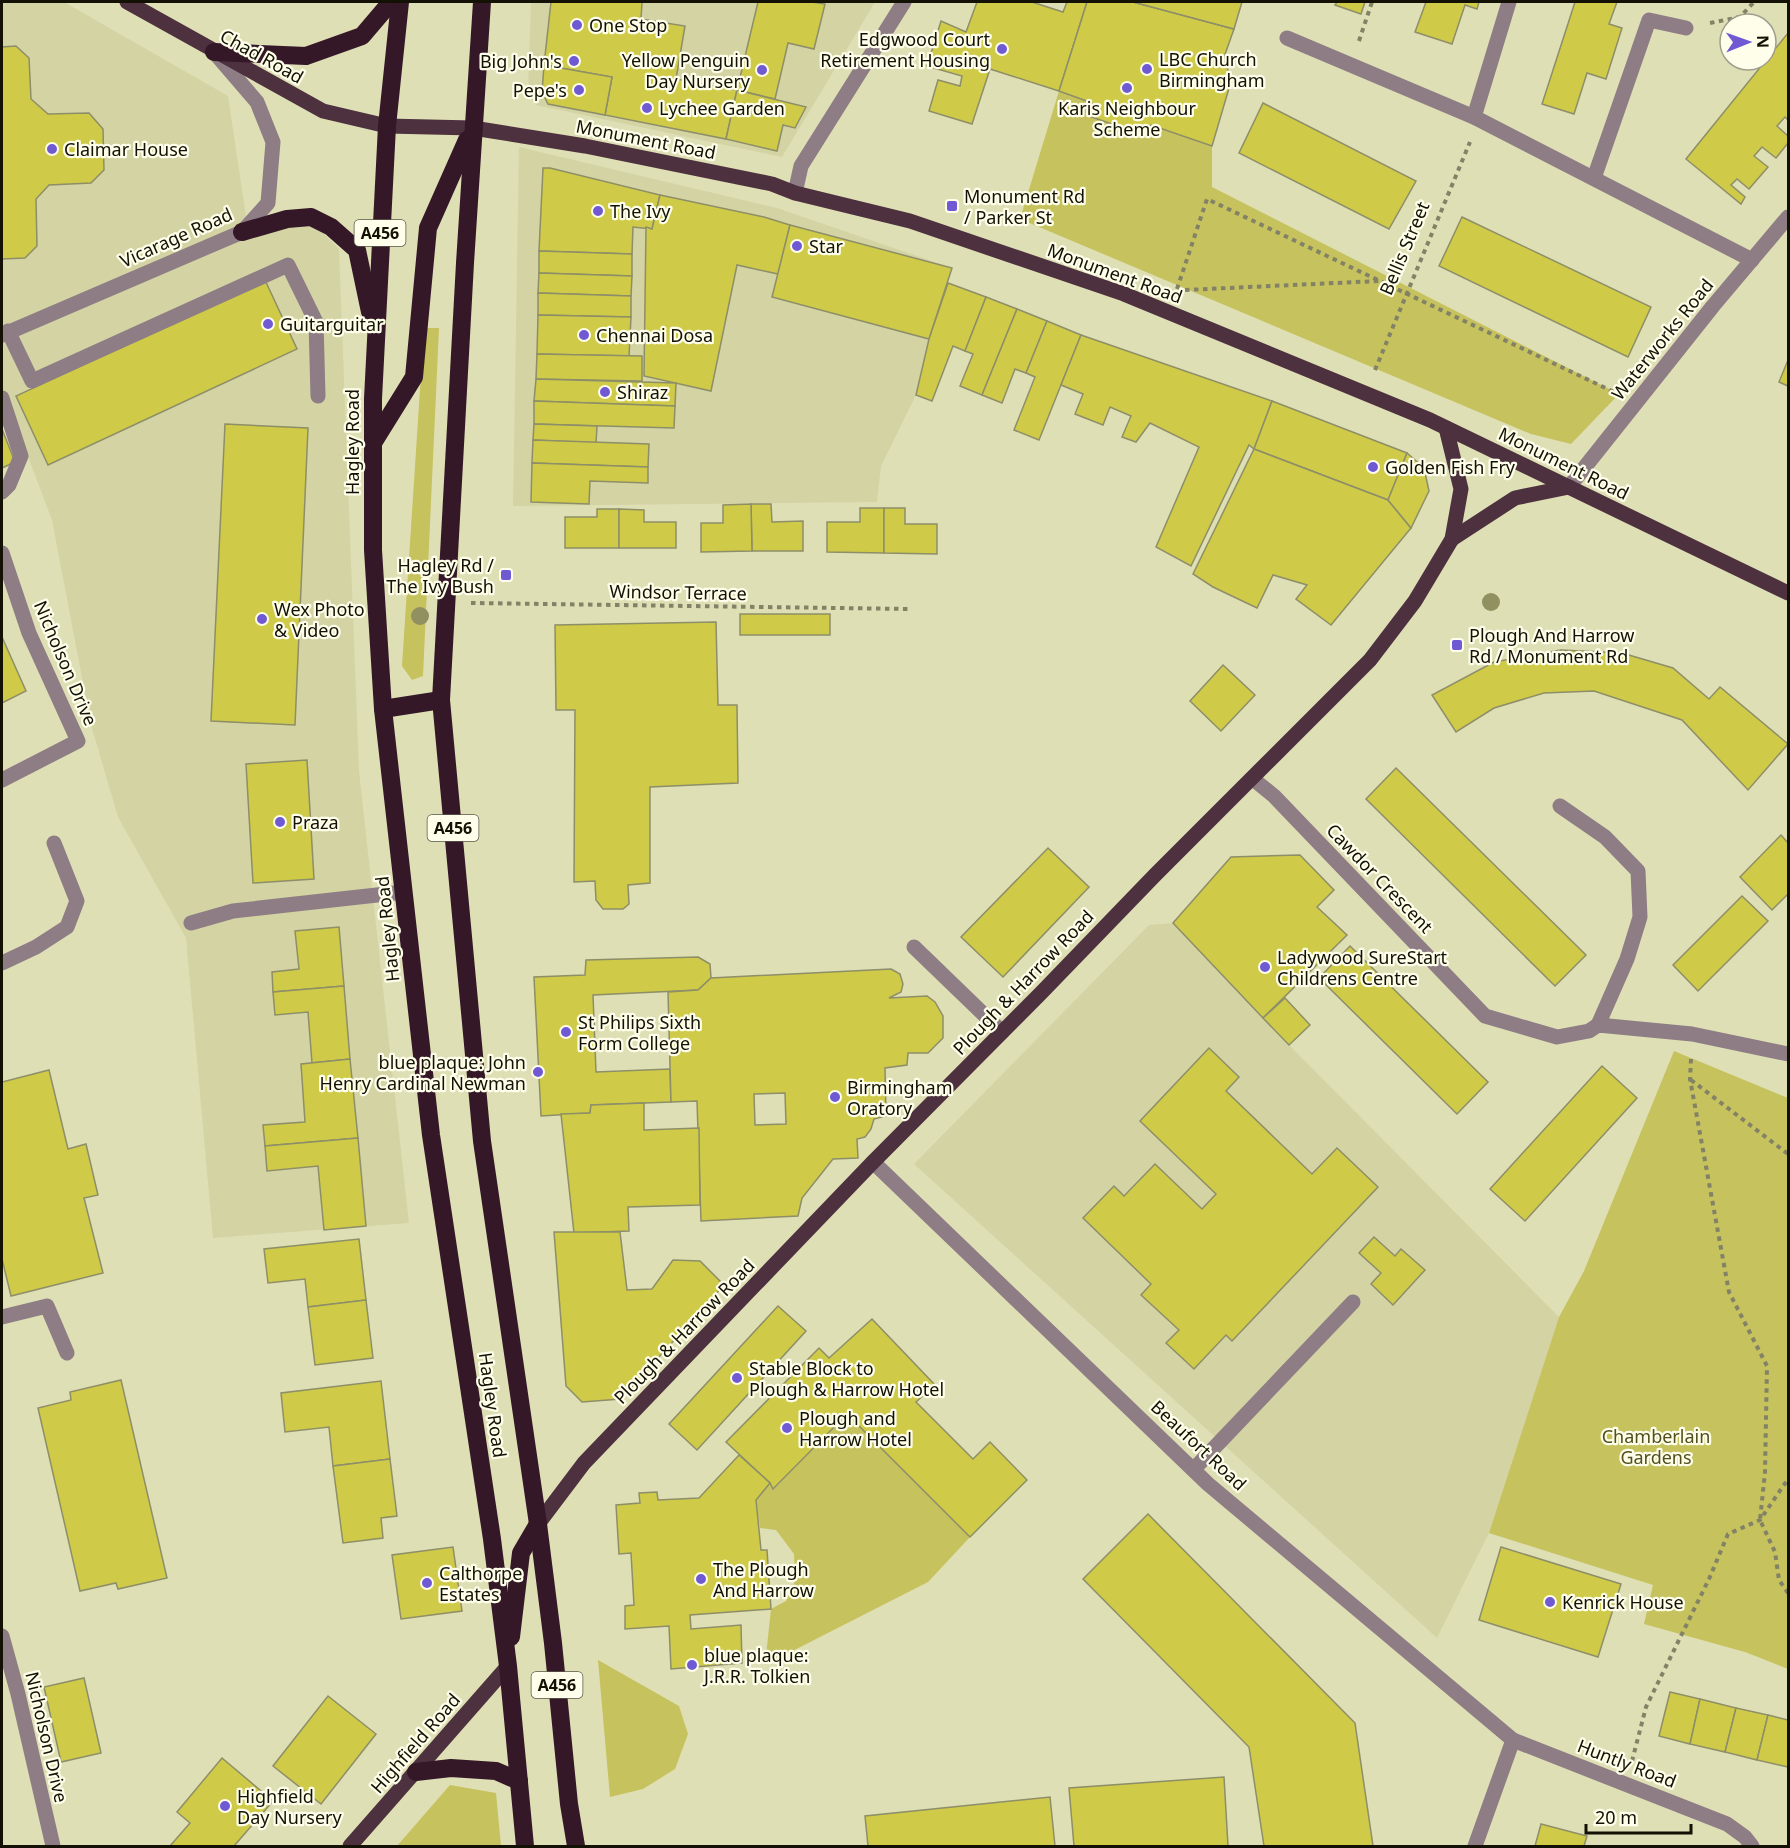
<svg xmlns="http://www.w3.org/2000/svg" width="1790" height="1848" font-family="'Noto Sans',sans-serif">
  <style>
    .built { fill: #d3d3a4 }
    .green { fill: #c6c25e }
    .building { fill: #cfcb48; stroke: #8e8e68; stroke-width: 1.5; fill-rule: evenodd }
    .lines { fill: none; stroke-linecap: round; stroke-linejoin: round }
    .path { stroke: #838266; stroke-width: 4; stroke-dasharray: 4.5 4.5; stroke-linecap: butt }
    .minor { stroke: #8e7d85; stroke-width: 15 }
    .major { stroke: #4d313f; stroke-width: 15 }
    .highway { stroke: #351828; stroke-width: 18 }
    .tree { fill: #919061 }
    .poi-dot { fill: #705ad4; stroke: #fefeea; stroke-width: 2 }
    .labels { text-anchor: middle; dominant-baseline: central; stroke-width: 4.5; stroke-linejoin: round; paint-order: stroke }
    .shield { fill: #fefeea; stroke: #595849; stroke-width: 1.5 }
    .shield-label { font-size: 16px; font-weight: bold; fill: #121104 }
    .poi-label { font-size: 18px; fill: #121104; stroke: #fefeea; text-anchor: start }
    .street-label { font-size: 18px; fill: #121104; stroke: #fefeea }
    .park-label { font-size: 18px; fill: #514f1c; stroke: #fefeea }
  </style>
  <rect width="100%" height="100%" fill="#dfdfb6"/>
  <!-- built -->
  <g class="built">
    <polygon points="2,2 64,2 228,96 248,230 312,222 339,249 359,771 409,1223 213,1238 186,938 118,817 91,725 52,520 2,388"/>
    <polygon points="531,2 875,2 782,157 536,105 528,94"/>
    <polygon points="519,147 777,208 952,268 929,339 916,395 881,466 877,502 513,506"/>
    <polygon points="1173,923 1289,1045 1559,1317 1489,1533 1437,1638 914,1164 1149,925"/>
  </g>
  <!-- green -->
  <g class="green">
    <polygon points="1059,91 1092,103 1090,116 1137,133 1151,125 1212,146 1212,187 1619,394 1571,444 1531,434 1020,219"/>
    <polygon points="424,328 439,328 423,676 412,680 402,666"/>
    <polygon points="1674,1051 1788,1098 1788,1669 1745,1652 1644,1624 1653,1585 1489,1533 1559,1317 1584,1271"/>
    <polygon points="847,1414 970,1537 928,1582 765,1665 771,1609 786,1601 795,1581 794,1554 776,1530 760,1528 756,1500 770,1483 774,1489"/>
    <polygon points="598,1660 679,1706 688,1734 675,1769 643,1789 610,1797"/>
    <polygon points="450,1785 496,1793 501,1846 397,1846"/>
  </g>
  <!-- building -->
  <g class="building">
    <polygon points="551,2 642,2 641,19 685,26 676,79 737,90 726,139 605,115 612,77 544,65"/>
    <polygon points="758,2 812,2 825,4 814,49 788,43 775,99 737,90"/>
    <polygon points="977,2 1032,2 1063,12 1067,2 1087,2 1059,91 990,69 972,124 929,111 938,80 960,86 962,76 927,66 941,21 966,32"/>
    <polygon points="1087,2 1133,2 1234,29 1223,60 1232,78 1212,146 1151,125 1137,133 1089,116 1092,103 1059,91"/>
    <polygon points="1133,2 1242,2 1234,29"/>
    <polygon points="1337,2 1365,2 1361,14 1335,5"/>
    <polygon points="1426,2 1479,2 1477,9 1465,5 1452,44 1415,32"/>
    <polygon points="1575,2 1617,2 1609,24 1622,28 1606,79 1587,73 1574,114 1542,104"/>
    <polygon points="1788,33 1788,120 1785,117 1777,126 1788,136 1788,143 1776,158 1762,147 1754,156 1768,167 1749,189 1737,179 1731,185 1745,197 1741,204 1686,159"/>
    <polygon points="16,46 29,58 31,99 48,114 89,113 103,129 104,170 91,183 49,185 36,199 37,246 25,258 2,259 2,47"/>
    <polygon points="544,65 612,77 605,115 548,104 542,92"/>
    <polygon points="737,90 806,107 795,128 783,125 777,151 726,139"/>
    <polygon points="1263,103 1416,181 1389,229 1239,153"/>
    <polygon points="543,168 550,168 660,195 652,229 633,227 632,254 539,251"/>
    <polygon points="660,195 764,217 790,225 778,274 737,265 711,391 644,376 646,227 652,229"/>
    <polygon points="1462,217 1651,307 1628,357 1439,266"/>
    <polygon points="790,225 952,268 929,339 772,297"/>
    <polygon points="539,251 632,254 632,276 539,273"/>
    <polygon points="539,273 632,276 631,296 538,293"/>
    <polygon points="265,280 297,349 48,465 16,396"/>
    <polygon points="948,283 986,297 965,351 953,346 932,401 916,395 929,339"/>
    <polygon points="538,293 631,296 631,317 538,315"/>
    <polygon points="986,297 1017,309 982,395 960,386 973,354 965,351"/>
    <polygon points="1017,309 1047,321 1026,373 1015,369 1002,403 982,395"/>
    <polygon points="538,315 631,317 629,356 537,354"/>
    <polygon points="1047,321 1081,335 1039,440 1014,430 1035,377 1026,373"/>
    <polygon points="1081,335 1272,401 1254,449 1249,445 1191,566 1156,547 1199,447 1150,423 1136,442 1122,437 1131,416 1110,407 1103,425 1075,414 1083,394 1061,385"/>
    <polygon points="537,354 642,356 642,381 536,379"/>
    <polygon points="1788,360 1788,386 1779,382"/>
    <polygon points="536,379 676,383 675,406 534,401"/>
    <polygon points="534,401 675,406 674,428 534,424"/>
    <polygon points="1272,401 1407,453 1388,500 1254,449"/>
    <polygon points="225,424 308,428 295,725 211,721"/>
    <polygon points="534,424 597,426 596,443 533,440"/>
    <polygon points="2,429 15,462 2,468"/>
    <polygon points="533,440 649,444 648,467 532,463"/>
    <polygon points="1254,449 1388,500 1411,528 1331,625 1296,599 1307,585 1273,575 1257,608 1213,587 1193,574"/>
    <polygon points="1407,453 1424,468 1429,491 1411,528 1388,500"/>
    <polygon points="532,463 648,467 648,483 590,481 589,504 531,502"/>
    <polygon points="751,504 771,504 772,522 803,521 803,551 752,551"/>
    <polygon points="751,504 752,551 701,552 701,523 723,523 723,505"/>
    <polygon points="860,508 884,508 884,553 827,552 827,522 860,522"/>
    <polygon points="884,508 905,508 905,524 937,524 937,554 884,553"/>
    <polygon points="597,509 619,509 619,548 565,548 565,517 597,517"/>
    <polygon points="619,509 644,510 644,522 676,522 676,548 619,548"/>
    <rect x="740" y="614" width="90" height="21"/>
    <polygon points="716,622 718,705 737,705 738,783 650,787 650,883 628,885 629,904 623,909 603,909 596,900 595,881 574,882 575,710 556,710 555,625"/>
    <polygon points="2,637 26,691 2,703"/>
    <polygon points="1561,650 1622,653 1673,668 1709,699 1720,687 1788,744 1748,790 1682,720 1594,691 1544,693 1494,708 1456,732 1432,695 1494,662"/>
    <polygon points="1223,665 1255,695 1221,731 1190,701"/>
    <polygon points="307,760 314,879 253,883 246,764"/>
    <polygon points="1396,768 1586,955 1555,986 1366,799"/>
    <polygon points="1781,835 1788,843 1788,894 1772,910 1740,877"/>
    <polygon points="1048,848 1089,887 1003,977 961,937"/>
    <polygon points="1300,855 1334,890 1317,907 1347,935 1263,1018 1173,923 1231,857"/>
    <polygon points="1742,896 1768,921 1698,991 1673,965"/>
    <polygon points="339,927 344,986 273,992 272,972 299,969 295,931"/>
    <polygon points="1350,946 1488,1082 1457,1114 1319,978"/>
    <polygon points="698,957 710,964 711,978 698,990 593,995 596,1072 670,1069 671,1102 591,1105 590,1113 541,1116 534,977 585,975 586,960"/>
    <path d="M891,969L900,974L903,984L901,992L889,998L927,996L935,1002L943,1016V1038L928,1053H908L907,1065L885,1068L886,1116L874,1119L871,1129L865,1137L857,1139L858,1158L833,1159L802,1198L798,1216L701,1221L697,1101L671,1102L668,992L698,990L711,978ZM785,1093L786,1124L755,1125L754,1094Z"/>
    <polygon points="344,986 350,1059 312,1063 308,1012 275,1015 273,992"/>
    <polygon points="1285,998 1310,1025 1289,1045 1263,1018"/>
    <polygon points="1209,1048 1239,1077 1226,1091 1312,1174 1337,1148 1378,1187 1232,1341 1226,1335 1194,1369 1166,1343 1179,1330 1141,1295 1151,1284 1083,1218 1114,1186 1124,1196 1155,1164 1202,1209 1216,1194 1140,1121"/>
    <polygon points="350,1059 358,1138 265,1146 263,1125 305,1122 301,1064"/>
    <polygon points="1602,1066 1637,1098 1525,1221 1490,1189"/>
    <polygon points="49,1070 68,1149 86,1144 98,1195 84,1198 103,1273 11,1296 2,1259 2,1082"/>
    <polygon points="644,1103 644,1130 699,1128 700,1205 628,1207 629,1231 574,1233 561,1114 590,1113 591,1105"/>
    <polygon points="358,1138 366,1226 324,1230 318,1166 267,1171 265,1146"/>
    <polygon points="554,1232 620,1232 627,1290 652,1289 673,1260 700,1261 724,1285 621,1399 582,1402 566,1386"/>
    <polygon points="1374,1237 1395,1256 1401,1249 1425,1270 1393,1305 1371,1284 1381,1273 1359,1253"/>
    <polygon points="359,1239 366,1300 308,1307 305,1279 268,1283 264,1249"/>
    <polygon points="366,1300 373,1358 315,1365 308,1307"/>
    <polygon points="778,1306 806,1331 697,1450 669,1424"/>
    <polygon points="872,1319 935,1385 916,1402 973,1459 990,1442 1027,1480 970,1537 847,1414 773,1489 770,1483 726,1442 819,1348 829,1358"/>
    <polygon points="121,1380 167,1578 118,1589 116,1583 80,1591 38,1408 71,1400 70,1392"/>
    <polygon points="381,1381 390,1459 333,1466 329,1427 285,1432 281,1393"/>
    <polygon points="739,1455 770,1483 756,1500 761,1550 767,1550 771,1609 690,1615 691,1629 741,1625 742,1663 671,1669 669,1626 625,1629 625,1606 634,1605 631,1553 619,1554 616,1505 640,1503 639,1493 657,1492 658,1500 699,1498"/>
    <polygon points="390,1459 397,1516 381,1518 383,1538 343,1543 333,1466"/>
    <polygon points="1148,1514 1355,1723 1373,1846 1264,1846 1249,1747 1083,1579"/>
    <polygon points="453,1547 462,1611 401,1619 392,1555"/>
    <polygon points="1501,1547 1621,1584 1598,1657 1479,1620"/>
    <polygon points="84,1678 101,1753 61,1762 44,1687"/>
    <polygon points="1670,1692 1700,1699 1690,1744 1659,1736"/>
    <polygon points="328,1696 376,1734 321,1804 273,1766"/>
    <polygon points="1700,1699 1736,1708 1725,1752 1690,1744"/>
    <polygon points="1736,1708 1768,1715 1757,1760 1725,1752"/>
    <polygon points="1768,1715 1788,1720 1788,1767 1757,1760"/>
    <polygon points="222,1758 273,1801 234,1846 170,1846 190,1823 177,1812"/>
    <polygon points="1224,1777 1228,1846 1074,1846 1069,1788"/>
    <polygon points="1050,1797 1055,1846 868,1846 865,1816"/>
    <polygon points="1541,1824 1587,1836 1584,1846 1535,1846"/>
  </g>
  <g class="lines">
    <!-- path -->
    <g class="path">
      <polyline points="1710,23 1740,17 1754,2"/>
      <polyline points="1359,41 1372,2"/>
      <polyline points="1177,289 1207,199 1614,392"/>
      <polyline points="1185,290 1379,281"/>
      <polyline points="1375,370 1470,142"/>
      <polyline points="471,603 909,609"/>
      <polyline points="1691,1059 1690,1079 1729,1292 1767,1366 1765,1472 1760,1520 1775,1552 1779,1580 1788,1593"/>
      <polyline points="1691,1080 1788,1154"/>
      <polyline points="1632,1761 1646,1707 1709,1579 1728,1534 1760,1520 1788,1479"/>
    </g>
    <!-- minor -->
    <g class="minor">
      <polyline points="1287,38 1474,117 1752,260"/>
      <polyline points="1474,117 1509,2"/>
      <polyline points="1594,178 1649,20 1686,28"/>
      <polyline points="795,193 801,166 904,2"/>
      <polyline points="8,331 32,381 288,265 316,322 318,396"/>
      <polyline points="2,335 242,232 268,203 273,142 257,102 214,52"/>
      <polyline points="2,398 21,456 9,485 2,492"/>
      <polyline points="1569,487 1713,306 1788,217"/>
      <polyline points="2,553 29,633 78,741 2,780"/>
      <polyline points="1253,779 1274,796 1485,1016 1557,1037 1589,1031 1598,1025 1692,1034 1788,1054"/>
      <polyline points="1560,806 1605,837 1638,871 1640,917 1627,959 1598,1025"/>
      <polyline points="191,923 233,911 404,892"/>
      <polyline points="914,947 1002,1032"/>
      <polyline points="2,963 36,947 67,927 77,901 54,843"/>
      <polyline points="873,1162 1208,1484 1513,1740 1727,1824 1745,1837 1752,1846"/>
      <polyline points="2,1317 47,1306 67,1353"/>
      <polyline points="1194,1469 1353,1302"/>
      <polyline points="2,1636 18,1694 53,1846"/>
      <polyline points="1475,1846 1513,1740"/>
    </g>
    <!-- major -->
    <g class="major">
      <polyline points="127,2 323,111 387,126 473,128 585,146 772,184 795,193 910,221 1124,294 1430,420 1788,593"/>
      <polyline points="1452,539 1515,498 1569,487"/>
      <polyline points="538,1524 584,1463 873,1162 1041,993 1156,874 1370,660 1415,601 1452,539 1461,489 1446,428"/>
      <polyline points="350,1846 508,1666"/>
    </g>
    <!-- highway -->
    <g class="highway">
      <polyline points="400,2 387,126 373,399 373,550 383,709 431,1135 492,1539 508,1666 525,1846"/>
      <polyline points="482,2 465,263 441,700 482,1141 538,1524 553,1643 569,1804 576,1846"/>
      <polyline points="214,52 306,56 362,36 391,2"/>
      <polyline points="242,232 287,219 311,217 331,227 357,250 370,312"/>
      <polyline points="373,443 414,377 428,228 467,140"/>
      <polyline points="383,709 441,700"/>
      <polyline points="511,1637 521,1553 538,1524"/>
      <polyline points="416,1772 451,1768 496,1771 519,1781"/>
    </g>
  </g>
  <!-- trees -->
  <g class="tree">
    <circle cx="1491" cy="602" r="9"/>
    <circle cx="420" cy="616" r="9"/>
  </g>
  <!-- markers -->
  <g class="poi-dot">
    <circle cx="577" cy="25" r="6"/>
    <circle cx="1002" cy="49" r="6"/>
    <circle cx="574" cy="61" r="6"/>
    <circle cx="1147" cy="69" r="6"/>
    <circle cx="762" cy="70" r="6"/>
    <circle cx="1127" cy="88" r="6"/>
    <circle cx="579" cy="90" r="6"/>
    <circle cx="647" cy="108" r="6"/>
    <circle cx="52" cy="149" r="6"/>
    <rect x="946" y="200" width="12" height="12" rx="3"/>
    <circle cx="598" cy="211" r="6"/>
    <circle cx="797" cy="246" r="6"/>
    <circle cx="268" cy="324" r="6"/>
    <circle cx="584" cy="335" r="6"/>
    <circle cx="605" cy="392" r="6"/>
    <circle cx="1373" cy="467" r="6"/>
    <rect x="500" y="569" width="12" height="12" rx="3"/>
    <circle cx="262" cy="619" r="6"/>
    <rect x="1451" y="639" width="12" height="12" rx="3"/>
    <circle cx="280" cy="822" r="6"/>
    <circle cx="1265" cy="967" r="6"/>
    <circle cx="566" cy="1032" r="6"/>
    <circle cx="538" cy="1072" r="6"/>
    <circle cx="835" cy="1097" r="6"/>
    <circle cx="737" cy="1378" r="6"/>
    <circle cx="787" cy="1428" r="6"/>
    <circle cx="701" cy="1579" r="6"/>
    <circle cx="427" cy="1583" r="6"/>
    <circle cx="1550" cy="1602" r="6"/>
    <circle cx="692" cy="1665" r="6"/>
    <circle cx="225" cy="1806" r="6"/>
  </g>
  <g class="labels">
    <!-- shield labels -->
    <g class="shield">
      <rect x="354.5" y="220" width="51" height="26" rx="4.5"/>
      <rect x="427.5" y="815" width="51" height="26" rx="4.5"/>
      <rect x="531.5" y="1672" width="51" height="26" rx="4.5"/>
    </g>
    <g class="shield-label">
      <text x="380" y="233">A456</text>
      <text x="453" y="828">A456</text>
      <text x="557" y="1685">A456</text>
    </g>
    <!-- poi labels -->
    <g class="poi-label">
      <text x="589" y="25">One Stop</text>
      <text x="990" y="39" text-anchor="end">Edgwood Court<tspan x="990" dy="21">Retirement Housing</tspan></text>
      <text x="1159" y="59">LBC Church<tspan x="1159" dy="21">Birmingham</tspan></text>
      <text x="750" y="60" text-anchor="end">Yellow Penguin<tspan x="750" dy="21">Day Nursery</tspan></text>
      <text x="562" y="61" text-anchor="end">Big John's</text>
      <text x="567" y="90" text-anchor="end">Pepe's</text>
      <text x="659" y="108">Lychee Garden</text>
      <text x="1127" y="108" text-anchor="middle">Karis Neighbour<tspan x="1127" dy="21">Scheme</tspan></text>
      <text x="64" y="149">Claimar House</text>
      <text x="964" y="196">Monument Rd<tspan x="964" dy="21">/ Parker St</tspan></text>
      <text x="610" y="211">The Ivy</text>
      <text x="809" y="246">Star</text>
      <text x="280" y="324">Guitarguitar</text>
      <text x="596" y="335">Chennai Dosa</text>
      <text x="617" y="392">Shiraz</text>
      <text x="1385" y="467">Golden Fish Fry</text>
      <text x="494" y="565" text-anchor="end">Hagley Rd /<tspan x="494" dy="21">The Ivy Bush</tspan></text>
      <text x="274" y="609">Wex Photo<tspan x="274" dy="21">&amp; Video</tspan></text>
      <text x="1469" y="635">Plough And Harrow<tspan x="1469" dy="21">Rd / Monument Rd</tspan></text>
      <text x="292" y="822">Praza</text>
      <text x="1277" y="957">Ladywood SureStart<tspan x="1277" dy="21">Childrens Centre</tspan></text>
      <text x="578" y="1022">St Philips Sixth<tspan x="578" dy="21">Form College</tspan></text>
      <text x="526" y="1062" text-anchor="end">blue plaque: John<tspan x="526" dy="21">Henry Cardinal Newman</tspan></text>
      <text x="847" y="1087">Birmingham<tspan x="847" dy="21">Oratory</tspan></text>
      <text x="749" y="1368">Stable Block to<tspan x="749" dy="21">Plough &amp; Harrow Hotel</tspan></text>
      <text x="799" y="1418">Plough and<tspan x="799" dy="21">Harrow Hotel</tspan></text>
      <text x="713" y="1569">The Plough<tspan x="713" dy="21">And Harrow</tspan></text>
      <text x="439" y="1573">Calthorpe<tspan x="439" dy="21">Estates</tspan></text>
      <text x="1562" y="1602">Kenrick House</text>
      <text x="704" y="1655">blue plaque:<tspan x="704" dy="21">J.R.R. Tolkien</tspan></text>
      <text x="237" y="1796">Highfield<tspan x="237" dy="21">Day Nursery</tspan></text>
    </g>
    <!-- street labels -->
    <g class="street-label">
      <text transform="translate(262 56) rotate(29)">Chad Road</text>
      <text transform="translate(646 139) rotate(11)">Monument Road</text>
      <text transform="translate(176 237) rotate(-24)">Vicarage Road</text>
      <text transform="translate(1404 248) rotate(-67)">Bellis Street</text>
      <text transform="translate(1115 273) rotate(20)">Monument Road</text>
      <text transform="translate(1662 339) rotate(-51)">Waterworks Road</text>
      <text transform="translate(352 442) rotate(-90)">Hagley Road</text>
      <text transform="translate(1564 463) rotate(26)">Monument Road</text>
      <text transform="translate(678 592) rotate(1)">Windsor Terrace</text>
      <text transform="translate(66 663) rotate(67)">Nicholson Drive</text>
      <text transform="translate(1380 878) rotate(46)">Cawdor Crescent</text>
      <text transform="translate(387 929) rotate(-96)">Hagley Road</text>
      <text transform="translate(1023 982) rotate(-46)">Plough &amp; Harrow Road</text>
      <text transform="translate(684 1331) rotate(-46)">Plough &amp; Harrow Road</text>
      <text transform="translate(493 1405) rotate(82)">Hagley Road</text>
      <text transform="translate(1199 1445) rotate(43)">Beaufort Road</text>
      <text transform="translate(47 1737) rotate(77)">Nicholson Drive</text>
      <text transform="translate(415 1743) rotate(-49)">Highfield Road</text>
      <text transform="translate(1627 1763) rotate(21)">Huntly Road</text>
    </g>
    <!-- park labels -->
    <g class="park-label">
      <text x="1656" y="1436">Chamberlain<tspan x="1656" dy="21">Gardens</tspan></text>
    </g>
  </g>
  <!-- border -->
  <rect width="1790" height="1848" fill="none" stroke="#121104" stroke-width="6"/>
  <!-- north arrow -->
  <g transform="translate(1748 42) rotate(89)"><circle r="28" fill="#fefeea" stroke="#a09f8e" stroke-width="1.5"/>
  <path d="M0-4.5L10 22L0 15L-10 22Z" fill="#705ad4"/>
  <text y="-9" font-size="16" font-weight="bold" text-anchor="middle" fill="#121104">N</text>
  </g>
  <!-- scale -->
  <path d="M1586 1824v9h105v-9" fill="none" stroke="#121104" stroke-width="3"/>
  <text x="1595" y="1824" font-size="18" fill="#121104" stroke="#fefeea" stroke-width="4.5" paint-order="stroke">20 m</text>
</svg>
